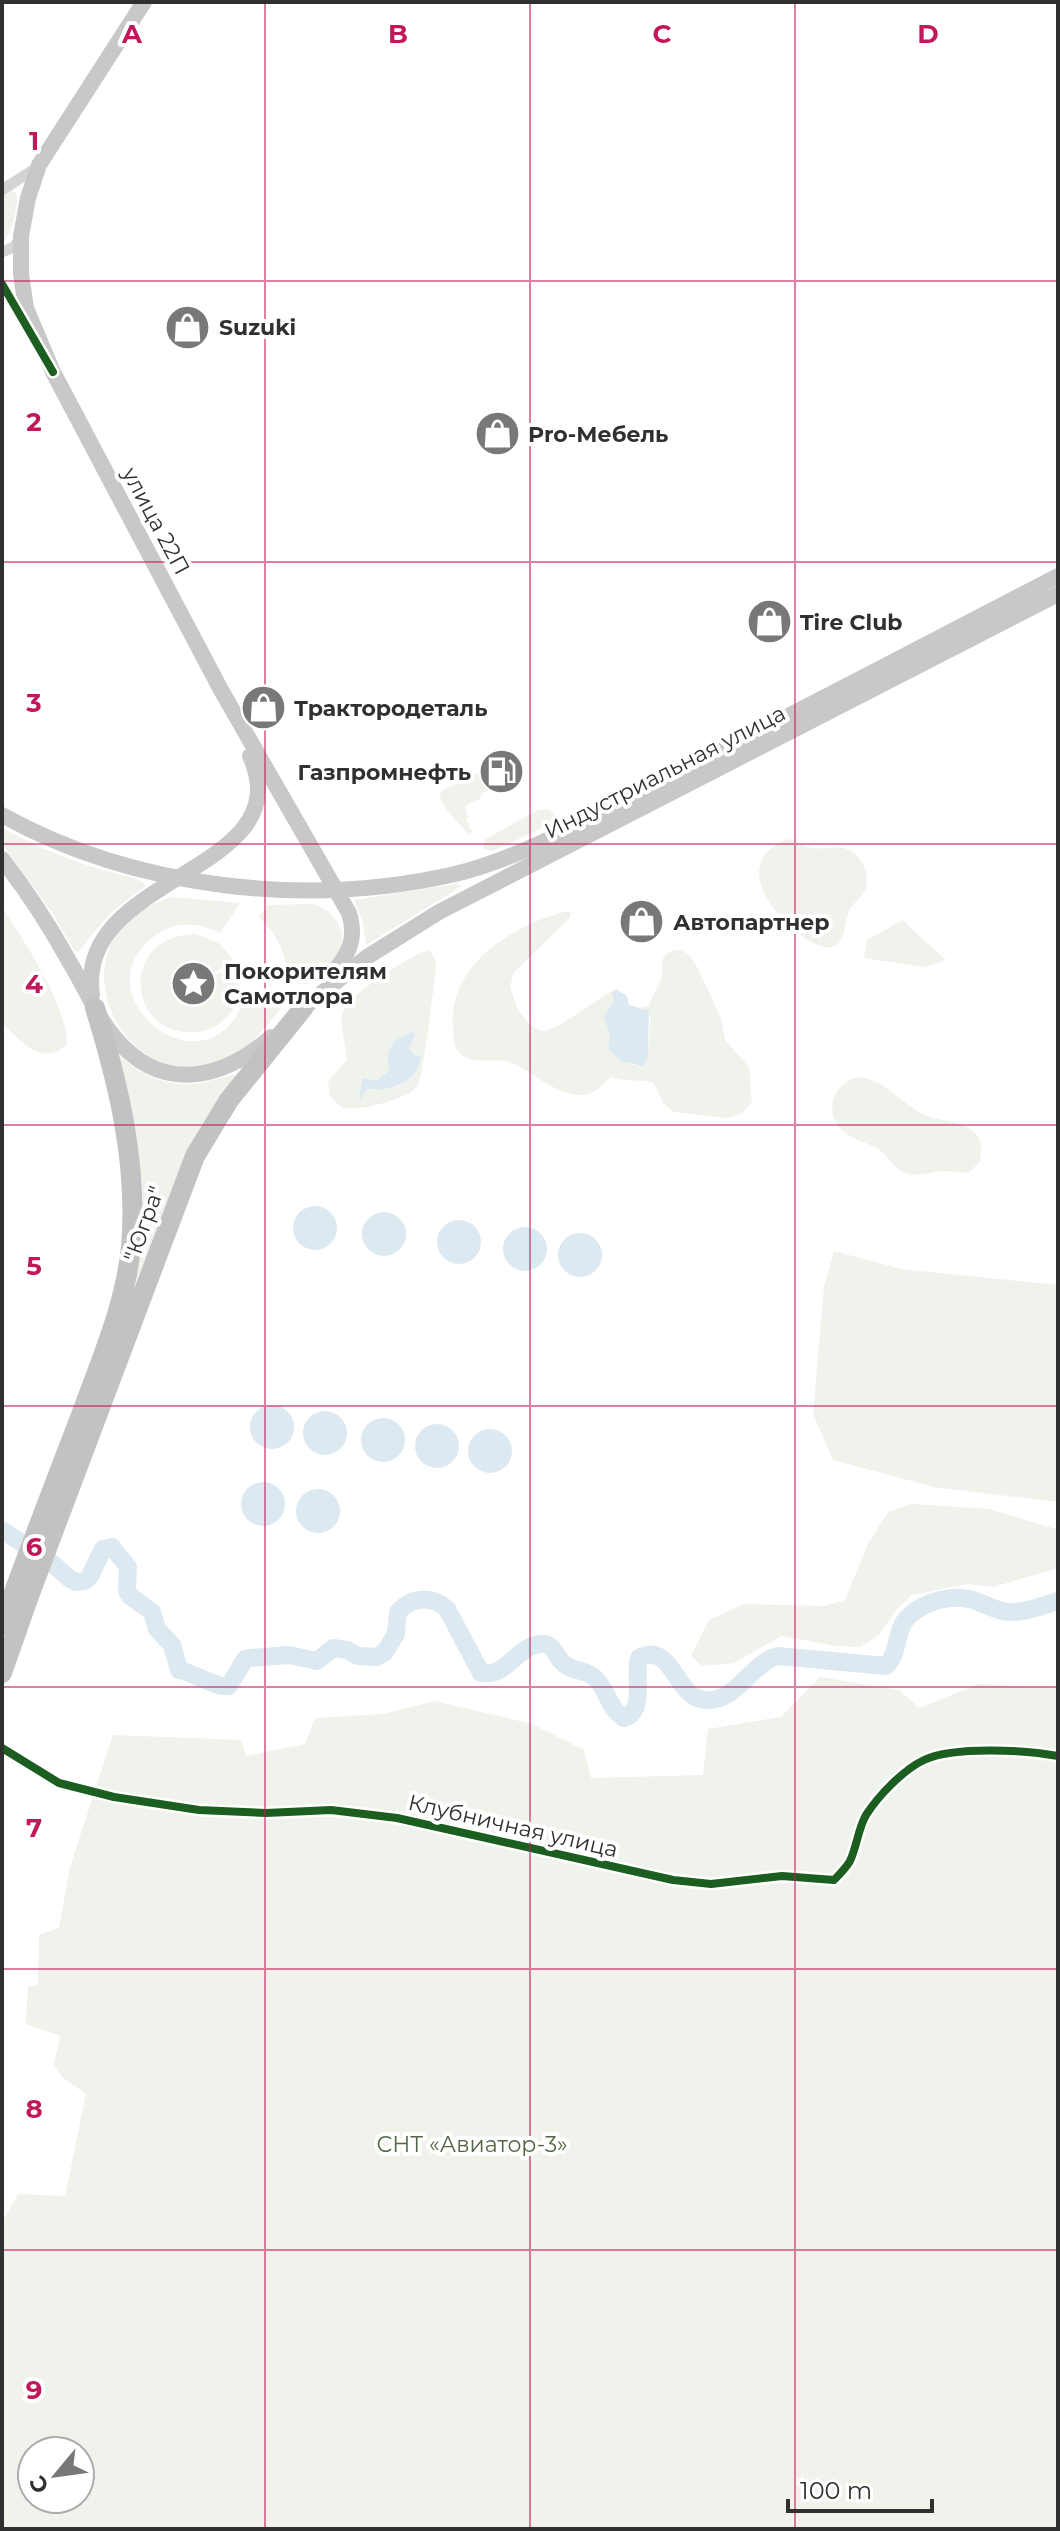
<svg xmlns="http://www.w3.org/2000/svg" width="1060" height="2531" font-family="Montserrat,sans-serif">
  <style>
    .green { fill: #f0f2ec; fill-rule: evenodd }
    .water { fill: #dde9f0 }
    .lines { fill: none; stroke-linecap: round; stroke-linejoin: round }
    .river { stroke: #dde9f0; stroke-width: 18 }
    .street { stroke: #d4d4d4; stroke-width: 11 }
    .primary { stroke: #c8c8c8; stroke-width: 16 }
    .highway { stroke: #c2c2c2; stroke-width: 20 }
    .cycleway-casing { stroke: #fff; stroke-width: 13 }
    .cycleway { stroke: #1b5e20; stroke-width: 8 }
    .grid { fill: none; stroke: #c2185b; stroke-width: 2; stroke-opacity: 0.55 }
    .labels { text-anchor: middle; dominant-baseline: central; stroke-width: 8; stroke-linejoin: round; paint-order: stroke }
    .poi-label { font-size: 22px; font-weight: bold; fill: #303030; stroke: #fff; text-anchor: start }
    .street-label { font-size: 22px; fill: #303030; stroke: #fff }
    .park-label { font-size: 22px; fill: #546743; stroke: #fff }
    .grid-label { font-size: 26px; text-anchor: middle; font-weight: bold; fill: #c2185b; stroke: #fff; stroke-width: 8; stroke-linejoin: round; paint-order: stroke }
  </style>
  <rect width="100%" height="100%" fill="#fff"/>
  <!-- green -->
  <g class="green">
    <path d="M11,191L16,192C19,205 12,234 2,243V196Z"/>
    <path d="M481,772L490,789L481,794L480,799L465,806L468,817L466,819L472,831L469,835C459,822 445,812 439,795L443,790Z"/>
    <polygon points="548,809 556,815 557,820 553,823 493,851 483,849 485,840 491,836 538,810"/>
    <path d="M2,828C39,848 77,864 118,874C128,877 139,877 146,886L111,912L78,952L74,950L51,911L2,844Z"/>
    <path d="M789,839C797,842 804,846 812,848C826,850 842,843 854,853C864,860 871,879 864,892C860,899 853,903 849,911C844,923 846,951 825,947C795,941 737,882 768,851C775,845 780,841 789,839Z"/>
    <polygon points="456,884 462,886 366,945 363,923 354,900"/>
    <path d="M172,897L240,903L220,933C198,923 177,920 156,935C75,992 205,1102 245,999L284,1005C271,1020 258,1039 241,1050C130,1124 35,937 172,897Z"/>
    <path d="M313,904C341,913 353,942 331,964C324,972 314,978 305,985L285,980C289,954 277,935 259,917L268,905Z"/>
    <path d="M2,908C24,940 67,1006 67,1044C43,1069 20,1040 2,1023Z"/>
    <path d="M568,911L571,914L569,919L514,972L510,987L518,1010L530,1025L541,1031L548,1030L560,1025L613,990L614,1000L604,1017L610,1036L608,1049L622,1062L639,1066L649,1045L650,1015L640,1007L649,1006C652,996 656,991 660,983C667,968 653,951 681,950L688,954L696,965L721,1018L725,1040L749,1067L752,1102L742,1113L728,1118L674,1112L663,1103L654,1083C641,1078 623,1083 611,1077C601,1085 598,1094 582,1095C554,1095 533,1071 510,1062C495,1057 470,1067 458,1051C453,1045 454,1034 453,1027C448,964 514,924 568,911Z"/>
    <path d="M903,920C916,935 932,946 946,960L925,967L864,958L867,940Z"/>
    <path d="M196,934L220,944L235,962L202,978L194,973L186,976L182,982L183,989L189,995L199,993L204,988V981L236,965C242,983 240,1003 227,1017C218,1026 207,1032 194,1032C127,1037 118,935 196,934Z"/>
    <path d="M429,950C431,953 435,958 436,961C437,969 422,1080 418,1085C409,1100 358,1111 342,1108L330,1096L328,1081L347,1060L341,1019C342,1013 345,1007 349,1002C360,989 414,953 429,950ZM408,1033L415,1035L409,1048L415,1056L418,1067L410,1079L397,1087H377L372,1091L367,1089L361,1098L363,1079L376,1081L389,1071C390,1051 390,1044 408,1033Z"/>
    <path d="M114,1049C134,1074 167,1088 200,1083C212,1081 227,1075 237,1075L114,1343L132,1286Z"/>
    <path d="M857,1077C888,1079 900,1105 927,1116C943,1122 969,1121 978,1137C983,1145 981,1154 980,1162L968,1173C960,1172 951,1171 943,1171C931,1172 917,1177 905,1173C893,1168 888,1155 877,1148C868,1143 857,1141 848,1135C823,1118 829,1086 857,1077Z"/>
    <polygon points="834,1251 901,1269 1058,1285 1058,1502 934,1487 833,1460 813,1414 824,1287"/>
    <polygon points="911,1504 989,1509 1056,1529 1058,1534 1058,1568 993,1587 968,1584 912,1595 897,1609 879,1635 860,1647 836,1646 781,1636 734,1663 702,1666 691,1656 709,1620 744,1604 825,1606 845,1600 868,1544 888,1512"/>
    <path d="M820,1677L899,1690L919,1708L979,1684L1058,1688V2529H2V2217H5L18,2194L65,2196L86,2094L62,2077L54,2064L60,2036L26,2024L28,1987L38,1985L39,1935L59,1928L70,1867L113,1735L241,1740L246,1756L305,1744L315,1718L383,1714L435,1701L532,1724L584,1750L591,1778L703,1775L708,1729L781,1717ZM32,2451H80V2499H32Z"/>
  </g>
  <!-- water -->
  <g class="water">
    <polygon points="616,989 627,996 629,1005 649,1011 648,1056 644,1066 622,1062 608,1049 610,1036 604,1017 614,1000 612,993"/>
    <path d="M412,1031L415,1035L409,1048L415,1056L420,1055C421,1083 388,1092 367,1089L361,1099L359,1096L363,1078L376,1081L389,1071L388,1055L393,1042Z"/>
    <circle cx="315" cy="1228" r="22"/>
    <circle cx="384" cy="1234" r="22"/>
    <circle cx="459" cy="1242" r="22"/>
    <circle cx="525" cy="1249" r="22"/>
    <circle cx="580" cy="1255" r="22"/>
    <circle cx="272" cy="1427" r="22"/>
    <circle cx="325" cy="1433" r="22"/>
    <circle cx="383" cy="1440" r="22"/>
    <circle cx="437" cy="1446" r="22"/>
    <circle cx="490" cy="1451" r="22"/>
    <circle cx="263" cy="1504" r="22"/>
    <circle cx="318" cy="1511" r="22"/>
  </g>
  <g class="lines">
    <!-- river -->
    <path class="river" d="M2,1530L52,1563L70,1579L76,1582L85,1581L90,1576L103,1549L112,1547L128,1567L127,1591L130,1596L152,1612L157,1629L172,1645L179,1670C195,1673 217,1689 229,1686L245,1659L250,1658L289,1655L317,1661L333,1648L347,1650L358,1656L377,1657L385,1652L396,1634L398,1612C412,1596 432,1596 447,1609L481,1673C506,1678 516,1647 540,1644C553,1642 555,1655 562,1662C571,1672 586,1669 595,1678C608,1691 609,1709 624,1718C646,1712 634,1675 639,1658C672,1640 675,1698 705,1700C736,1703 752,1662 778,1656L886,1666C900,1653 894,1630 909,1616C925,1601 952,1594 973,1600C985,1604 996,1611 1009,1612C1026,1612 1043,1606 1058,1601"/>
    <!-- street -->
    <g class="street">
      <polyline points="2,190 36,168"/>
      <polyline points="2,252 14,247 21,238"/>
      <polyline points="2,284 29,332"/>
      <path d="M2,1748L59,1783L114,1797L199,1810L266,1813L331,1810L397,1818L673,1880L711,1884L782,1876L834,1880C840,1874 846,1868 850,1861C857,1846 858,1829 866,1815C879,1795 903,1770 924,1760C954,1746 1025,1750 1058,1756"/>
    </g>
    <!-- primary -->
    <g class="primary">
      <path d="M144,2L39,165L28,198L21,236V274L26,308L53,372L221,690L349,913C357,939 349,954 332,974"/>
      <path d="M2,815C135,889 307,908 455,874C527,857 599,812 665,779C796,713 927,644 1058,576"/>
      <path d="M2,859C27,891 49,925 69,961C85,987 96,1016 116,1039C163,1094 223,1079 271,1037"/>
      <path d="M92,995C74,873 303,874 250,756"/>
      <polyline points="297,1013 367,957 439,912 1058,594"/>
    </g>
    <!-- highway -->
    <g class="highway">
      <path d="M2,1625C27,1555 54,1485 81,1415C101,1360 125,1306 131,1247C138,1166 119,1085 95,1008"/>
      <polyline points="2,1673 29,1596 195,1156 229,1100 304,1007"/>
    </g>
    <defs>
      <g id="cycleway">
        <polyline points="2,284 53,372"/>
        <path d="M2,1748L59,1783L114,1797L199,1810L266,1813L331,1810L397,1818L673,1880L711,1884L782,1876L834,1880C840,1874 846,1868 850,1861C857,1846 858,1829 866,1815C879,1795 903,1770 924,1760C954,1746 1025,1750 1058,1756"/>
      </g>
    </defs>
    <!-- cycleway casing -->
    <use href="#cycleway" class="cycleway-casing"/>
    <!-- cycleway -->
    <use href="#cycleway" class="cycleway"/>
  </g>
  <!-- grid -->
  <path class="grid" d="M265,2V2529M530,2V2529M795,2V2529M2,281H1058M2,562H1058M2,844H1058M2,1125H1058M2,1406H1058M2,1687H1058M2,1969H1058M2,2250H1058"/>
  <!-- icons -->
  <defs>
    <symbol id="shop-disc" viewBox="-11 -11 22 22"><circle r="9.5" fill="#787878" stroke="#fff"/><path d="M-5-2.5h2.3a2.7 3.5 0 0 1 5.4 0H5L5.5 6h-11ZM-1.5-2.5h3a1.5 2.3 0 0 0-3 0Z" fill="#fff"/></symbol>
    <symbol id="fuel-disc" viewBox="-11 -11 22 22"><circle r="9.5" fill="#787878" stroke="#fff"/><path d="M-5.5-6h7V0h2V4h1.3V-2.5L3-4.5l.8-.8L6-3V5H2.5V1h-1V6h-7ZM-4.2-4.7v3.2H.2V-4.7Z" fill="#fff"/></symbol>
    <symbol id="sight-disc" viewBox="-11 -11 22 22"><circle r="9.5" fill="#787878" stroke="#fff"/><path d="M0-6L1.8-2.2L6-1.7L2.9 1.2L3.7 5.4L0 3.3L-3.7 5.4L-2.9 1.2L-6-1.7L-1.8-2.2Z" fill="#fff"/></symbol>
  </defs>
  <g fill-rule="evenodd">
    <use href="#shop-disc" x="162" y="302" width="51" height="51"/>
    <use href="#shop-disc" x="472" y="408" width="51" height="51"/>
    <use href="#shop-disc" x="744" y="596" width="51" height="51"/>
    <use href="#shop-disc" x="238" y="682" width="51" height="51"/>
    <use href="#fuel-disc" x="476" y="746" width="51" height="51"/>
    <use href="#shop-disc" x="616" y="896" width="51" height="51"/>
    <use href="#sight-disc" x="168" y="958" width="51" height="51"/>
  </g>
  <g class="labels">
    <!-- poi labels -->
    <g class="poi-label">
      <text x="219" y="327">Suzuki</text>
      <text x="528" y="434">Pro-Мебель</text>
      <text x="800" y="622">Tire Club</text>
      <text x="294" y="708">Трактородеталь</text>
      <text x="471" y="772" text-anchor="end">Газпромнефть</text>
      <text x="673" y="922">Автопартнер</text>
      <text x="224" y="971">Покорителям<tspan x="224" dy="25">Самотлора</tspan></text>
    </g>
    <!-- street labels -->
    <g class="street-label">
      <text transform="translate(156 521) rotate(62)">улица 22П</text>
      <text transform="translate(665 772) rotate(-27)">Индустриальная улица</text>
      <text transform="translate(144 1224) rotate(-70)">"Югра"</text>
      <text transform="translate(513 1826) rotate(13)">Клубничная улица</text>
    </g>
    <!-- park labels -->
    <g class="park-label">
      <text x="472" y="2144">СНТ «Авиатор-3»</text>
    </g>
  </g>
  <g class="grid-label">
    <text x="132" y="43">A</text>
    <text x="398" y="43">B</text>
    <text x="662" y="43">C</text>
    <text x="928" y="43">D</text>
    <text x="34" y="150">1</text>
    <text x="34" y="431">2</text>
    <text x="34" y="712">3</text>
    <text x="34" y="993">4</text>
    <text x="34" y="1275">5</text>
    <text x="34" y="1556">6</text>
    <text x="34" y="1837">7</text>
    <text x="34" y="2118">8</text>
    <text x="34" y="2399">9</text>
  </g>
  <!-- border -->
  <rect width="1060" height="2531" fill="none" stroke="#303030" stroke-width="8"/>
  <!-- north arrow -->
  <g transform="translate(56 2475) rotate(241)"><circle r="38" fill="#ffffff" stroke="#acacac" stroke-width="2"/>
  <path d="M0-6L14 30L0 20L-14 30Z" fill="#787878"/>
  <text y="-12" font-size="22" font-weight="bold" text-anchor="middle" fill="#303030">С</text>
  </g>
  <!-- scale -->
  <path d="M788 2499v12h144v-12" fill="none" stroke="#303030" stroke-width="4"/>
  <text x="800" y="2499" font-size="24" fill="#303030" stroke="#ffffff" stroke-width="6" paint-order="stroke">100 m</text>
</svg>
